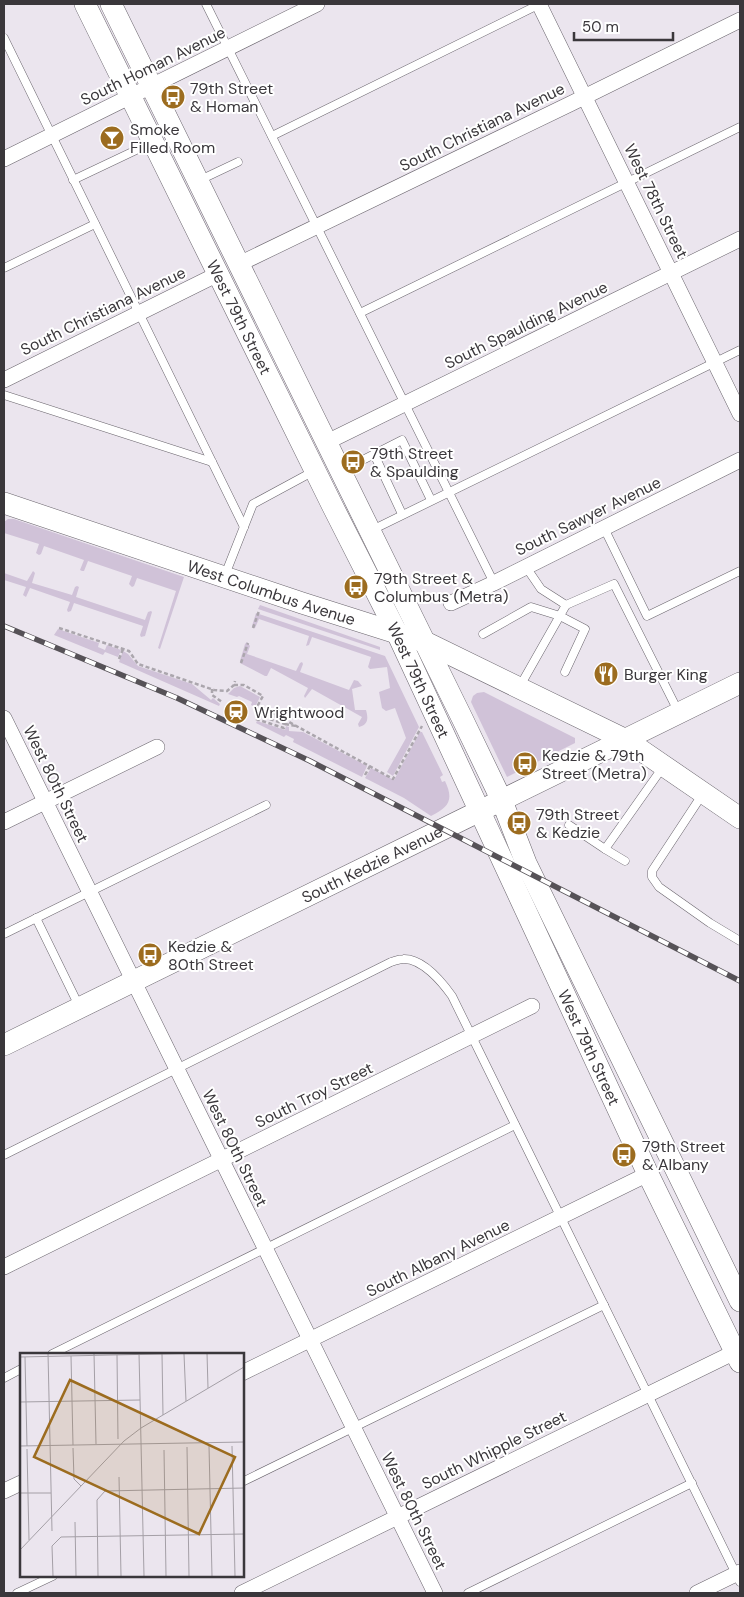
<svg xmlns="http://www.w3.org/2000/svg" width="744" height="1597" font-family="'DM Sans',sans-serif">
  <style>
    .green { fill: #d0c2d8 }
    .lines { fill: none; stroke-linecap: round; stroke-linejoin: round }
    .service-casing { stroke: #6a656d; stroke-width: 9 }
    .minor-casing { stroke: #6a656d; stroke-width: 16 }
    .secondary-casing { stroke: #6a656d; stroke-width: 22 }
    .path { stroke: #aba6ad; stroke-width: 2.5; stroke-dasharray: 4 2.5; stroke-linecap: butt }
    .service { stroke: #fff; stroke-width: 8 }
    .minor { stroke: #fff; stroke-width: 15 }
    .secondary { stroke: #fff; stroke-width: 21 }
    .rail-casing { stroke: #565257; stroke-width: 5.5 }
    .rail { stroke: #fff; stroke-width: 4; stroke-dasharray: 11; stroke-linecap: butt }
    .labels { text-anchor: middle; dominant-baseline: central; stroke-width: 4; stroke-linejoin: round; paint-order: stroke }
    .street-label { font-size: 16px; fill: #3a373b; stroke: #fff }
    .poi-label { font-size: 16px; fill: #3a373b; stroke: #fff; text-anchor: start }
    .inset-road { fill: none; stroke: #a49fa6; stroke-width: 1 }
    .view { fill: #9c6c1f; fill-opacity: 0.15; stroke: #9c6c1f; stroke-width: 2.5 }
    .inset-edge { fill: none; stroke: #3a373b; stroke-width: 2.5 }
  </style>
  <rect width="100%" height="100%" fill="#ebe5ee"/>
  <!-- green -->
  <g class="green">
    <polygon points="8,519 14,519 184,577 160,649 158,648 176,591 137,578 134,586 132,587 129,584 132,576 88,561 84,571 82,571 80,570 84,560 44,546 41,554 39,555 36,553 39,544 4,533 4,522"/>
    <polygon points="33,571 35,573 32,583 72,595 75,587 77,586 79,587 76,597 145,620 148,612 151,611 152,612 145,636 141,637 140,635 143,626 74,603 71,611 68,612 67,610 70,602 30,588 26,597 23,595 26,587 4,580 4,573 27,581"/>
    <polygon points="260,605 380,647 380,650 258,609"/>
    <polygon points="256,613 385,656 419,727 393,776 387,772 406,738 395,708 386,711 382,708 379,692 390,688 387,667 370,669 368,667 371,657 312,637 309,645 306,646 309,636 259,619 255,628 253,628 252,626"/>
    <polygon points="58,629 99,643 98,647 105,650 107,645 121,650 118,657 105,652 103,655 54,635"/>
    <path d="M247,642L250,646L247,654L296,671L300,663L302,662L303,664L300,672L349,690L354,680L358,681L362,686L352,689L355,710H366C368,717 369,725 359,727L358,724L362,717L312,689L305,698L304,696L308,688L271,668L267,676H265L240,663V661L245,644Z"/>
    <polygon points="123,651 128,654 138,666 192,684 211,700 213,698 220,704 219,706 119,662"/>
    <polygon points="240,686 260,697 255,707 251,705 252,702 239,696 237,697 228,694 234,688"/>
    <polygon points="484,692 575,738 575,743 507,777 471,702 473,696 477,693"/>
    <polygon points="257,721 285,730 286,726 289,727 289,731 303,732 367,766 362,777 293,742 294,739 286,735 284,737 256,723"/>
    <path d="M420,732H422L443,775L440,777L442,782L445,781C454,800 449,807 431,816L404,798L365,778L371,768L394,780Z"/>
  </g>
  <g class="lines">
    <defs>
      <g id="service">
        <polyline points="206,4 494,583"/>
        <polyline points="4,38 244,527"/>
        <polyline points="272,136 540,4"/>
        <polyline points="73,180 151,143"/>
        <polyline points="200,180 238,162"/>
        <polyline points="4,268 95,224"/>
        <polyline points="360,313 740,127"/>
        <polyline points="4,395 212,462"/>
        <polyline points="374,454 402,514"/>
        <polyline points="341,471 402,440 431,500"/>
        <polyline points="604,528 647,616 740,571"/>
        <polyline points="372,530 740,350"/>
        <polyline points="225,575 253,504 314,471"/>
        <polyline points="566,605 614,584 678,711"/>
        <polyline points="483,634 531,607 560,616 585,629 565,672"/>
        <polyline points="520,686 566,605 541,589 526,567"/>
        <polyline points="702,795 652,871 652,877 659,887 710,923 740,941"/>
        <polyline points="569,825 605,849 663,767"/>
        <polyline points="605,849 625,861"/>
        <polyline points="36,918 79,1006"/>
        <polyline points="4,934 266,805"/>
        <path d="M4,1155L391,962C395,961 399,959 403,959C422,958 442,982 452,996L740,1582"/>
        <polyline points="52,1354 515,1125"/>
        <polyline points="4,1378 21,1369"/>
        <polyline points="242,1482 604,1305"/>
        <polyline points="17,1593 53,1576"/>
        <polyline points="468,1593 692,1483"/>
      </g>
      <g id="minor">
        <polyline points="539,4 740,414"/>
        <polyline points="4,159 317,4"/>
        <polyline points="239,264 570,104 740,20"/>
        <polyline points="4,380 218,274"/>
        <polyline points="327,442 740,239"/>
        <polyline points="451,603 494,583 740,460"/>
        <polyline points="4,718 435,1593"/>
        <polyline points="4,822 157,747"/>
        <polyline points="4,1267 532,1006"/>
        <polyline points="242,1373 648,1174"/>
        <polyline points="4,1491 21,1483"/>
        <polyline points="242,1593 735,1352"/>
        <polyline points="697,1593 740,1572"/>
      </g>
      <g id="secondary">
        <path id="s1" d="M85,4L332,505L397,633L648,1174L740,1362"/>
        <polyline points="111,4 462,718 502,801 526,863 740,1301"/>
        <path id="s2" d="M4,503L302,603L425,642L626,740L740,818"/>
        <path id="s3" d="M4,1045L740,683"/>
      </g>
    </defs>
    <!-- service casing -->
    <use href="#service" class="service-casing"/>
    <!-- minor casing -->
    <use href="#minor" class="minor-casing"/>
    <!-- secondary casing -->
    <use href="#secondary" class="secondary-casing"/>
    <!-- path -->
    <g class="path">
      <polyline points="59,628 129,651 138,664 214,690 227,691 234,685 235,681"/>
      <polyline points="253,628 259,611"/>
      <polyline points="119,659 123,649"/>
      <polyline points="241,663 248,643"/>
      <polyline points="234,685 244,685 263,696 258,705 393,779 422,726"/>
      <polyline points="212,689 212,695 222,702"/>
      <polyline points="256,719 284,728 285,724 260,716 261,712 283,719"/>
      <polyline points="285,724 296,726"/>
      <polyline points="365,775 370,766"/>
    </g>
    <!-- service -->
    <use href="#service" class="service"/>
    <!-- minor -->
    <use href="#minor" class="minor"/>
    <!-- secondary -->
    <use href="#secondary" class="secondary"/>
    <defs>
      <polyline id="rail" points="4,626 177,698 310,761 740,981"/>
    </defs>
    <!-- rail casing -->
    <use href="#rail" class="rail-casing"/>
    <!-- rail -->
    <use href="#rail" class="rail"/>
  </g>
  <!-- icons -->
  <defs>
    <symbol id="bus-disc" viewBox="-11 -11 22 22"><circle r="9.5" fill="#9c6c1f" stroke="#fff"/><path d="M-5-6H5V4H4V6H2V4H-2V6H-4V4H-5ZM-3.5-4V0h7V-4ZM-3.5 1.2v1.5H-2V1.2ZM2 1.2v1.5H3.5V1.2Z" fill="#fff"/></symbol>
    <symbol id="bar-disc" viewBox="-11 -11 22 22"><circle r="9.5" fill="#9c6c1f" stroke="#fff"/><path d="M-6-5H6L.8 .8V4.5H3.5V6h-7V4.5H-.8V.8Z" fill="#fff"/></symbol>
    <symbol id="restaurant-disc" viewBox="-11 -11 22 22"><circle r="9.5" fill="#9c6c1f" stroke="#fff"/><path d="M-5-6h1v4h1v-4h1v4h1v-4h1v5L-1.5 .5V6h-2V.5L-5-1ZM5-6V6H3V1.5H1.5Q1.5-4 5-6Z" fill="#fff"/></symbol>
    <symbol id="station-disc" viewBox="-11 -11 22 22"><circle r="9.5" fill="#9c6c1f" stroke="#fff"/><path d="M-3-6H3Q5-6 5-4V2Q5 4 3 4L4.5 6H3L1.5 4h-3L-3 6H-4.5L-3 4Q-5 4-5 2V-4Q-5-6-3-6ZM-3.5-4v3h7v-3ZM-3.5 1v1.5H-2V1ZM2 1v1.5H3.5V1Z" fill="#fff"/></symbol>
  </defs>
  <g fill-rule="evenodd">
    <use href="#bus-disc" x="159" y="83" width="28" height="28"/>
    <use href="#bar-disc" x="98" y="124" width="28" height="28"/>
    <use href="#bus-disc" x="339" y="448" width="28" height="28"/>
    <use href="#bus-disc" x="342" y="573" width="28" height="28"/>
    <use href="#restaurant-disc" x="592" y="660" width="28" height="28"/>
    <use href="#station-disc" x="222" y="698" width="28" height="28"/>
    <use href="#bus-disc" x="511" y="750" width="28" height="28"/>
    <use href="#bus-disc" x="505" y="809" width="28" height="28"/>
    <use href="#bus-disc" x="136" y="941" width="28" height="28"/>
    <use href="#bus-disc" x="610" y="1141" width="28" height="28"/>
  </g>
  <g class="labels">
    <!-- street labels -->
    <g class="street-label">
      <text transform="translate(153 66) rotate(-26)">South Homan Avenue</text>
      <text transform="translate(482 127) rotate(-26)">South Christiana Avenue</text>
      <text transform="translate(656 201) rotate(64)">West 78th Street</text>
      <text transform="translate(103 311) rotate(-26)">South Christiana Avenue</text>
      <text stroke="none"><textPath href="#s1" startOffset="349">West 79th Street</textPath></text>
      <text transform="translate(526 325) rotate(-26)">South Spaulding Avenue</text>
      <text transform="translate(588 516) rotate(-26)">South Sawyer Avenue</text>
      <text stroke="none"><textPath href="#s2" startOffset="282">West Columbus Avenue</textPath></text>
      <text stroke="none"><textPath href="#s1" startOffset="754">West 79th Street</textPath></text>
      <text transform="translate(56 784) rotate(64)">West 80th Street</text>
      <text stroke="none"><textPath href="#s3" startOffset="410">South Kedzie Avenue</textPath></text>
      <text stroke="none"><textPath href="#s1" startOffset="1159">West 79th Street</textPath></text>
      <text transform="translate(314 1095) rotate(-26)">South Troy Street</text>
      <text transform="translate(235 1148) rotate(64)">West 80th Street</text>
      <text transform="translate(438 1258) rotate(-26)">South Albany Avenue</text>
      <text transform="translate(494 1450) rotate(-26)">South Whipple Street</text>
      <text transform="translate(414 1511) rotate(64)">West 80th Street</text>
    </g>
    <!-- poi labels -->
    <g class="poi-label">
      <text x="190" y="88">79th Street<tspan x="190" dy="18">&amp; Homan</tspan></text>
      <text x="130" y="129">Smoke<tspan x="130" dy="18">Filled Room</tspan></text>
      <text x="370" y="453">79th Street<tspan x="370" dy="18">&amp; Spaulding</tspan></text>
      <text x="374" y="578">79th Street &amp;<tspan x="374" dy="18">Columbus (Metra)</tspan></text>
      <text x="624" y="674">Burger King</text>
      <text x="254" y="712">Wrightwood</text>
      <text x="542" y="755">Kedzie &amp; 79th<tspan x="542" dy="18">Street (Metra)</tspan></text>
      <text x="536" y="814">79th Street<tspan x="536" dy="18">&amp; Kedzie</tspan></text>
      <text x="168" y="946">Kedzie &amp;<tspan x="168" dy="18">80th Street</tspan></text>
      <text x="642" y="1146">79th Street<tspan x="642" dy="18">&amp; Albany</tspan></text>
    </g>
  </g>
  <!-- overview -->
  <g transform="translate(20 1353)">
    <rect width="224" height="224" fill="#ebe5ee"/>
    <path class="inset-road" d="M28,0L32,178M74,0L76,91M119,0L124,223M187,0L188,35M142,1L143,62M164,1L166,48M97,2L98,86M51,3L53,92M0,4L184,0M5,4L7,93M0,49L120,47M0,93L224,89M189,93L192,223M212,93L215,223M167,94L169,223M53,95L54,126L61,133M7,96L9,187M144,97L146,223M99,124L101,223M0,140H31M55,169L56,223M0,197L104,88L121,75L224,14M33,223L32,193L41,184L224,181M78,223L77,147L85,138L224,135"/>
    <path class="view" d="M50,27L215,104L179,181L14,104Z"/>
    <rect width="224" height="224" class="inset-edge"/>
  </g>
  <!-- border -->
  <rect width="744" height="1597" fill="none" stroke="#3a373b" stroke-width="10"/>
  <!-- scale -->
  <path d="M574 32v8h99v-8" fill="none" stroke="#3a373b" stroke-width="2.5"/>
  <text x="582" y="32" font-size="15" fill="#3a373b" stroke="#ffffff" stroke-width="4" paint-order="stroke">50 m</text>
</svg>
